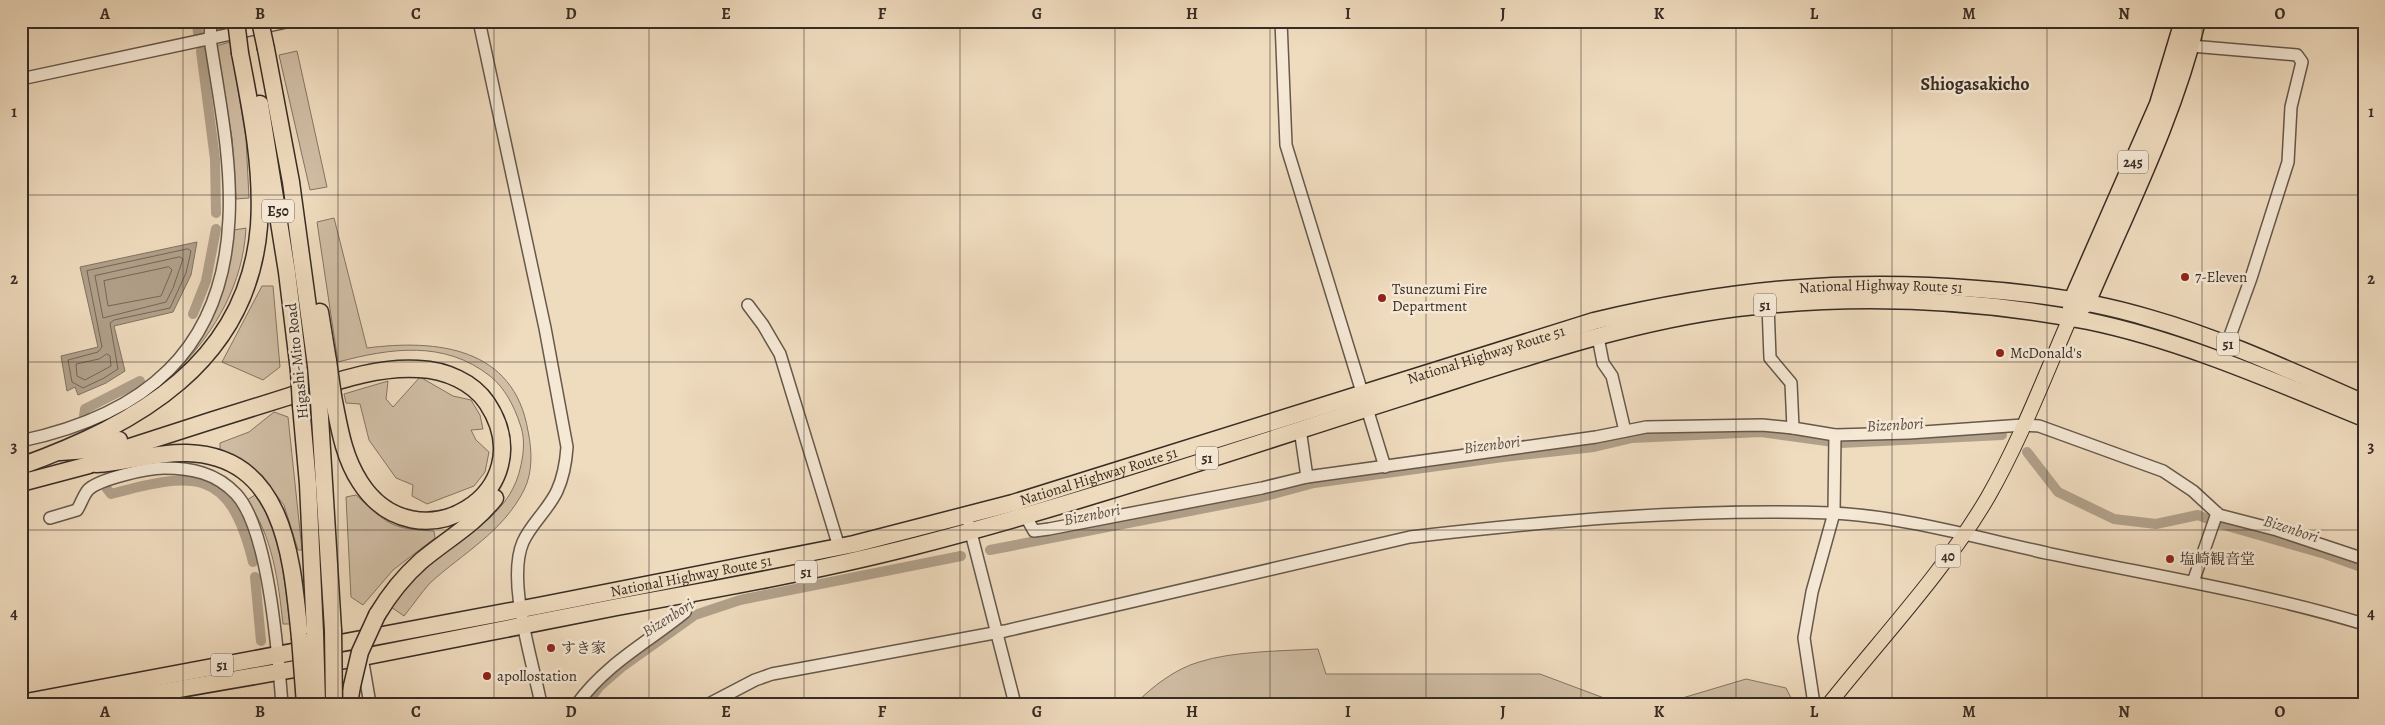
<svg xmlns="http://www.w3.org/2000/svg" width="2385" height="725" font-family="Alegreya,'Noto Serif JP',serif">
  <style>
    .green { fill: #d0bda4; stroke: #847464 }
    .water { fill: #b1a08a; stroke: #817262 }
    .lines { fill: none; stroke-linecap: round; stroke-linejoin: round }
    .shore { stroke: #746658; stroke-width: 1 }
    .canal { stroke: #b1a08a; stroke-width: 10 }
    .minor-casing { stroke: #66584b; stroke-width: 14 }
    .major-casing { stroke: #382c25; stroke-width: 16 }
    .highway-casing { stroke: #382c25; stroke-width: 19 }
    .minor { stroke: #f5e8d5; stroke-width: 11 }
    .major { stroke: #efdbbe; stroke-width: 14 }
    .highway { stroke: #efdbbe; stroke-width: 16 }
    .highway-bridge-casing { stroke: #382c25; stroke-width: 19; stroke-linecap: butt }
    .highway-bridge { stroke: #efdbbe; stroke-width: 16 }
    .grid { fill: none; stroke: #382c25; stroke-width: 1; stroke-opacity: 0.55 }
    .poi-dot { fill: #8f2418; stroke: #f5e8d5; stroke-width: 2 }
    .labels { text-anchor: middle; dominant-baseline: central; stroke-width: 5; stroke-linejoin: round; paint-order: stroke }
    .shield { fill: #f5e8d5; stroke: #71645a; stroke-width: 1 }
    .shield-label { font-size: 14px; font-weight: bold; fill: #382c25 }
    .poi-label { font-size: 15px; fill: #382c25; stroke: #f5e8d5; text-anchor: start }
    .street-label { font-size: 15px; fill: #382c25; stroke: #f5e8d5 }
    .water-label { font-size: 16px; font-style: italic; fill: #5c4f43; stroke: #f5e8d5 }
    .quarter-label { font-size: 18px; font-weight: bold; fill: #382c25; stroke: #f5e8d5 }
    .neatline { fill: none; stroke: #382c25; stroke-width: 2 }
    .grid-label { font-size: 16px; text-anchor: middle; font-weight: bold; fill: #382c25 }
  </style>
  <rect width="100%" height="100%" fill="#efdbbe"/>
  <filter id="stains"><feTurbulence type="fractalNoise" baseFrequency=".004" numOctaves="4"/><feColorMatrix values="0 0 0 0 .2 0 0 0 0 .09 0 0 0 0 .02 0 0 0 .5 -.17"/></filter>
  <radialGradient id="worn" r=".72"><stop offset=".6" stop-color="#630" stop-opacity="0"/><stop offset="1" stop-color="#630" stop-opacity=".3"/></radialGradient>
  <!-- green -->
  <g class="green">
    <polygon points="230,42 246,138 249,198 236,199 232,138 216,46"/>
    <polygon points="297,51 327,187 310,190 279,55"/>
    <path d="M334,218L367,348C437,339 514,347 528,431C532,450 533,472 524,490C503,532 463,553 430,583C421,593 413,605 404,616L391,607C405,587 422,571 441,556C474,529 512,511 521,465C524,451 525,437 520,424C514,406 505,388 490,376C444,340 391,348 338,362L317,222Z"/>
    <path d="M246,228C243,284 216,330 178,370L177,369L216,308L227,275L234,230Z"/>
    <polygon points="262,286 273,286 280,367 263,380 222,362"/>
    <polygon points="420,377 453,396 471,400 480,415 483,429 471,430 476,440 489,452 485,472 474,486 427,504 412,496 413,485 396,478 369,440 360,404 346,403 344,394 388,381 386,399 393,407"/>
    <polygon points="274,412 288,417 302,550 298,550 284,505 262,477 220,449 220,443 249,432"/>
    <path d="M255,495C282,532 284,580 290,624H283C278,580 273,537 247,500Z"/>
    <path d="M356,495C388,524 390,529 434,531L435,538L393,570L363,605L351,597L346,497Z"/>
    <path d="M1318,649L1326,674H1540L1620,704H1135C1153,686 1175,669 1199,662C1233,651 1282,651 1318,649Z"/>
    <polygon points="1746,679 1786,688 1794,704 1645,704 1669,702"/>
  </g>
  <!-- water -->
  <polygon class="water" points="197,242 191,275 173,312 114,326 125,371 106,383 78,395 75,387 67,391 61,356 98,347 80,267"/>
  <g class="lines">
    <!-- shore -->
    <g class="shore">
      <polygon points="188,249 191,251 186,273 170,308 114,320 110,323 118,369 104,378 83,388 72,382 68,360 98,352 102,347 87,271"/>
      <polygon points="180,257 183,259 173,288 166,302 103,318 95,276"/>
      <polygon points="169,267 172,270 161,296 108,306 104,281"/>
      <polygon points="107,354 110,356 111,366 85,380 77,376 76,364 99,359"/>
    </g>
    <!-- canal -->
    <g class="canal">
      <polyline points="197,21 198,33"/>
      <polyline points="201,51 215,159 216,213"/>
      <polyline points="193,314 206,281 216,229"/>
      <polyline points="84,416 85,409 140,381"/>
      <polyline points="2027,452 2058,492 2114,519 2156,524 2198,515 2217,523 2325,554 2364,568"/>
      <path d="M107,489L111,494C195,471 230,468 253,562"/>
      <polyline points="990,550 1262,497 1314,483 1503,457 1594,447 1632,438 1761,432 1841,443 2002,435"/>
      <polyline points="255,577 261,641"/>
      <polyline points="586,704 600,686 622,667 695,615 740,600 961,556"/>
    </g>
    <defs>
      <g id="minor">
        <path d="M479,21L545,328L567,447C566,462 563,478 557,491C548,510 531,524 523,542C506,581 533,662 541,704"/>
        <polyline points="1281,21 1286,145 1385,467"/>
        <polyline points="2191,46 2297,55 2302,62 2291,107 2288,162 2251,278 2227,344"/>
        <polyline points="21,79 291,21"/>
        <polyline points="748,305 763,325 780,354 839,547"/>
        <polyline points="1768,305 1770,358 1791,383 1793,428"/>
        <polyline points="1598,337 1603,363 1612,376 1625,431"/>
        <polyline points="1300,429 1307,477"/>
        <path d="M21,441C144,415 223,351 229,219C232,159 219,98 210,39L211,21"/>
        <polyline points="1025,515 1034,531 1049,529 1262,488 1307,477 1596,437 1646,427 1762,425 1793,428 1835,435 1909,433 2023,425 2039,426 2163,471 2193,491 2219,515 2277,530 2364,559"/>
        <path d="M50,518L77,510C81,504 83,496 88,490C99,479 147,468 164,468C192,468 216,473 236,494C269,529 278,655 282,704"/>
        <polyline points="969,525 1015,704"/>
        <polyline points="2193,582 2217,513"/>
        <polyline points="362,657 370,704"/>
        <path d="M577,704C607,663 647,643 685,612L688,603L687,594"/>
        <path d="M709,704L755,680L772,674L1005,631L1410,537C1548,521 1693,508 1832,513C1902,516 1982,539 2051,554C2155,576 2262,593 2364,624"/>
        <polyline points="1814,704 1804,638 1812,592 1834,513 1835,435"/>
      </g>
      <path id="major" d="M1829,704C1883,636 1944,572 1988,497C2020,441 2044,378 2070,318"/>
      <g id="highway">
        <polyline points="266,49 291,182 316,366"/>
        <polyline points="260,104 287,272 299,371"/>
        <polyline points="2071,309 2072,300 2158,104 2183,21"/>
        <path d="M2079,310L2087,303C2127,209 2173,120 2197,21"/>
        <polyline points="320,312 328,361"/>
        <polyline points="319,401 333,630"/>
        <polyline points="301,406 308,484 315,633"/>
        <polyline points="60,452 89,450 119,440"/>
        <path d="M96,464C127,462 157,452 187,453C287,456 292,563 300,638"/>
        <path d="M21,466C137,424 248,363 259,226C263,168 251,110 240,53"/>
        <path d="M21,483L89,465L114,452C172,433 229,415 287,397C329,384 374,366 419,369C445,370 473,382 487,403C546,492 416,570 360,482C343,456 339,426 333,396"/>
        <path d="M377,615C389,595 403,577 421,561C446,540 475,524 495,498"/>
        <path id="s1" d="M21,703L538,606L854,544L1013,503L1594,321C1725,290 1843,278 1977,289C2035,293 2093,301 2149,318C2223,339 2293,372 2364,403"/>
        <path d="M98,704C186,687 275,673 363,657C448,641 532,623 617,607C717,589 817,571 915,546C1082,503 1245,447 1409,395C1516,361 1625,322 1737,308C1854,294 1973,299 2088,321C2184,341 2273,381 2364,418"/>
        <polyline points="349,704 352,686"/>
      </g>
    </defs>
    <!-- minor casing -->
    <use href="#minor" class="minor-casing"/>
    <!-- major casing -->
    <use href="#major" class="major-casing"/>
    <!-- highway casing -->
    <use href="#highway" class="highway-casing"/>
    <!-- minor -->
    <use href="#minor" class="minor"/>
    <!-- major -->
    <use href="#major" class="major"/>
    <!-- highway -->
    <use href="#highway" class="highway"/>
    <defs>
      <g id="highway-bridge">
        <polyline points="236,21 240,53"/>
        <polyline points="260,21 266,49"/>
        <polyline points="328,361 333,396"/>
        <polyline points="316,366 319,401"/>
        <polyline points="299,371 301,406"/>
        <polyline points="333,630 334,704"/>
        <polyline points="315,633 317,704"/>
        <polyline points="300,638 305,704"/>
        <polyline points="352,686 360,652 377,615"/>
      </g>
    </defs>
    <!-- highway-bridge casing -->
    <use href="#highway-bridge" class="highway-bridge-casing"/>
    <!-- highway-bridge -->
    <use href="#highway-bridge" class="highway-bridge"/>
  </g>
  <!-- grid -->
  <path class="grid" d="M183,21V704M338,21V704M494,21V704M649,21V704M804,21V704M960,21V704M1115,21V704M1270,21V704M1426,21V704M1581,21V704M1736,21V704M1892,21V704M2047,21V704M2202,21V704M21,195H2364M21,362H2364M21,530H2364"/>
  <!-- markers -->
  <g class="poi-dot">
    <circle cx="2185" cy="277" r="5"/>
    <circle cx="1382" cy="298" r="5"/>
    <circle cx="2000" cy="353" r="5"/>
    <circle cx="2170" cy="559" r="5"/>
    <circle cx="551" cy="648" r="5"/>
    <circle cx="487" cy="676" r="5"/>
  </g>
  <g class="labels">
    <!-- shield labels -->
    <g class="shield">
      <rect x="2118" y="150.5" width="30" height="23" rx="4"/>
      <rect x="262" y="199.5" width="32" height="23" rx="4"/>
      <rect x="1754" y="293.5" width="22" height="23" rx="4"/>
      <rect x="2217" y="332.5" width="22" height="23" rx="4"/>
      <rect x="1196" y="446.5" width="22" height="23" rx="4"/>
      <rect x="1935.5" y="544.5" width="25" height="23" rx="4"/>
      <rect x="795" y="560.5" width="22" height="23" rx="4"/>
      <rect x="211" y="653.5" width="22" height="23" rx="4"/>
    </g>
    <g class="shield-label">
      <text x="2133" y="162">245</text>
      <text x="278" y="211">E50</text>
      <text x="1765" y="305">51</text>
      <text x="2228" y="344">51</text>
      <text x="1207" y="458">51</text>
      <text x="1948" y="556">40</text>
      <text x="806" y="572">51</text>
      <text x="222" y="665">51</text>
    </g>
    <!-- poi labels -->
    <g class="poi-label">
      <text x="2195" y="277">7-Eleven</text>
      <text x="1392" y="289">Tsunezumi Fire<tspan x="1392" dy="17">Department</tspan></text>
      <text x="2010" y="353">McDonald's</text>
      <text x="2180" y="559">塩崎観音堂</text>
      <text x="561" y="648">すき家</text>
      <text x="497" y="676">apollostation</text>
    </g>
    <!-- street labels -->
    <g class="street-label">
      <text stroke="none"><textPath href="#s1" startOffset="1911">National Highway Route 51</textPath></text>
      <text stroke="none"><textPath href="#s1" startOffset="1508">National Highway Route 51</textPath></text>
      <text transform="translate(297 361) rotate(-96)">Higashi-Mito Road</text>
      <text stroke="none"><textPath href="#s1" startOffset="1102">National Highway Route 51</textPath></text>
      <text stroke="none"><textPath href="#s1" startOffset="682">National Highway Route 51</textPath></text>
    </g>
    <!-- water labels -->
    <g class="water-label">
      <text transform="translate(1895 425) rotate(-3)">Bizenbori</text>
      <text transform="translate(1492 445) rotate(-7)">Bizenbori</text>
      <text transform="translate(1092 515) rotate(-11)">Bizenbori</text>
      <text transform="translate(2291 529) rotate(18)">Bizenbori</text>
      <text transform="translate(668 618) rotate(-32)">Bizenbori</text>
    </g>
    <!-- quarter labels -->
    <g class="quarter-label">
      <text x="1975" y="84">Shiogasakicho</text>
    </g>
  </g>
  <!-- margin -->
  <rect width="2385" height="725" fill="none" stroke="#efdbbe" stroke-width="55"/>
  <rect x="28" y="28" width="2330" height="670" class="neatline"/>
  <g class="grid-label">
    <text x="105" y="19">A</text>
    <text x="260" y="19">B</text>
    <text x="416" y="19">C</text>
    <text x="571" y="19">D</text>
    <text x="726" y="19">E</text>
    <text x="882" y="19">F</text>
    <text x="1037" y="19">G</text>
    <text x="1192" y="19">H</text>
    <text x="1348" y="19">I</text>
    <text x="1503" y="19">J</text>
    <text x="1659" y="19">K</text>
    <text x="1814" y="19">L</text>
    <text x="1969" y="19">M</text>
    <text x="2124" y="19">N</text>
    <text x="2280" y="19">O</text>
    <text x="14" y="117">1</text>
    <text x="2371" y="117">1</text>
    <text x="14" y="284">2</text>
    <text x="2371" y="284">2</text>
    <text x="14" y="452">3</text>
    <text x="2371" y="452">3</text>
    <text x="14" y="619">4</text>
    <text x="2371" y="619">4</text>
    <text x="105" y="717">A</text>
    <text x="260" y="717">B</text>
    <text x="416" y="717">C</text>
    <text x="571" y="717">D</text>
    <text x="726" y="717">E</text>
    <text x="882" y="717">F</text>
    <text x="1037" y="717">G</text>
    <text x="1192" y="717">H</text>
    <text x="1348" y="717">I</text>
    <text x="1503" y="717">J</text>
    <text x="1659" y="717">K</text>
    <text x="1814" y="717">L</text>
    <text x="1969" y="717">M</text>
    <text x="2124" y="717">N</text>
    <text x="2280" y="717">O</text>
  </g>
  <rect width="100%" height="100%" filter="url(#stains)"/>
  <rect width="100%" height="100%" fill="url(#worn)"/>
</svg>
